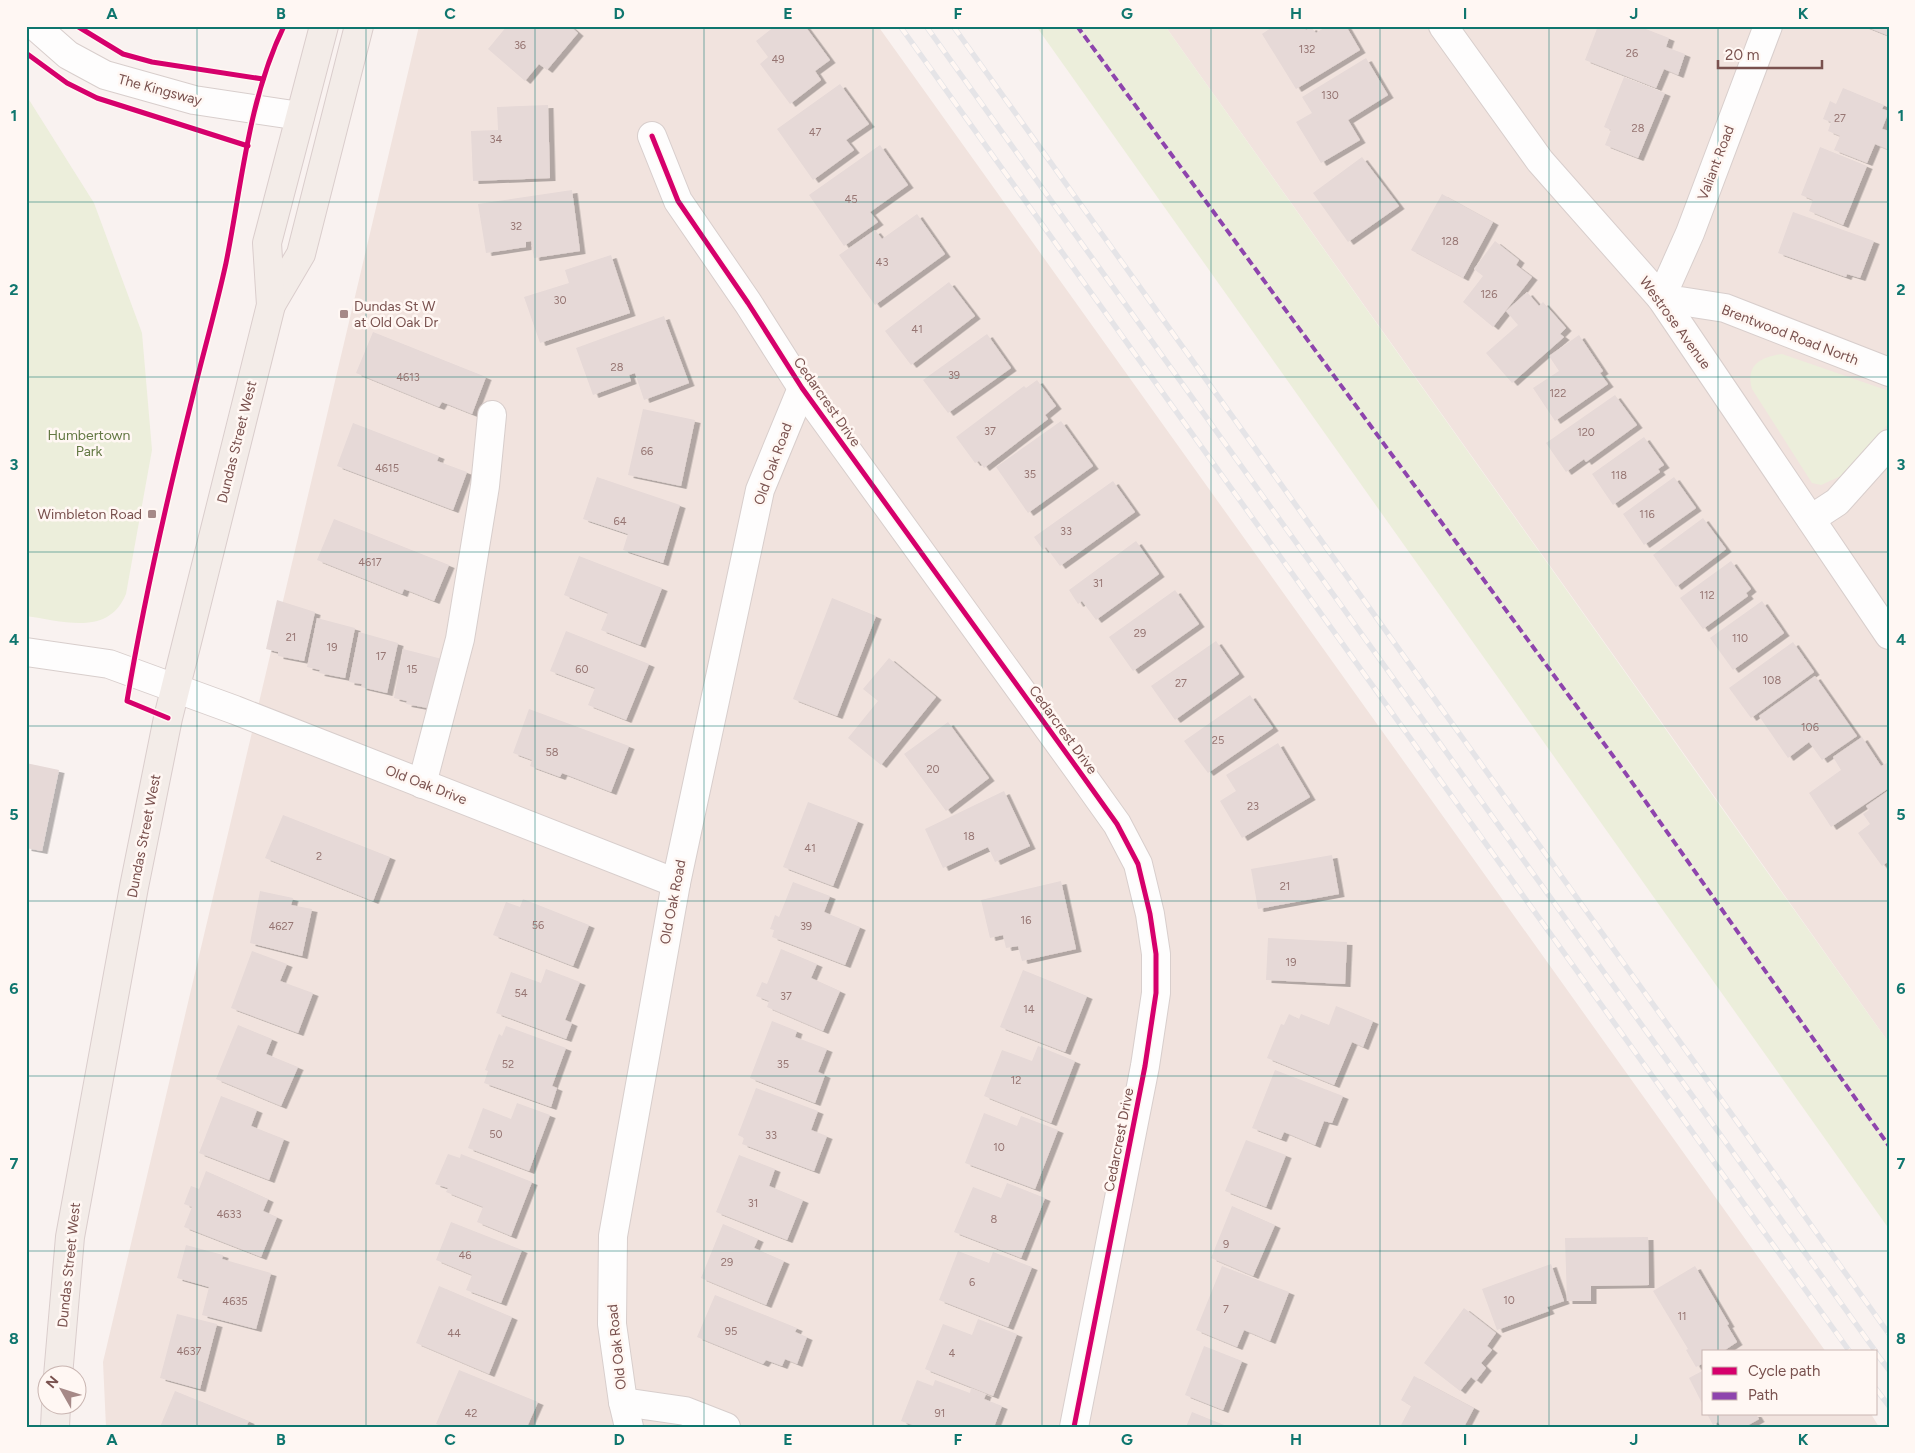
<svg xmlns="http://www.w3.org/2000/svg" width="1915" height="1453" font-family="Figtree,sans-serif">
  <style>
    .residential { fill: #f1e3de }
    .green { fill: #eceedb }
    .building { fill: #e6d9d7; filter: url(#shadow) }
    .lines { fill: none; stroke-linecap: round; stroke-linejoin: round }
    .minor-casing { stroke: #d8cecc; stroke-width: 30 }
    .major-casing { stroke: #dacdcc; stroke-width: 30 }
    .minor { stroke: #fefdfd; stroke-width: 28 }
    .major { stroke: #f3ece8; stroke-width: 28 }
    .rail-casing { stroke: #e5e4e7; stroke-width: 5.5 }
    .rail { stroke: #fff7f3; stroke-width: 4; stroke-dasharray: 11; stroke-linecap: butt }
    .quiet { stroke: #8e44ad; stroke-width: 4; stroke-dasharray: 8 4; stroke-linecap: butt }
    .cycleway-casing { stroke: #fff7f3; stroke-width: 8 }
    .cycleway { stroke: #d6006c; stroke-width: 5 }
    .grid { fill: none; stroke: #0f766e; stroke-width: 1; stroke-opacity: 0.55 }
    .poi-dot { fill: #a68987; stroke: #fff7f3; stroke-width: 2 }
    .labels { text-anchor: middle; dominant-baseline: central; stroke-width: 5; stroke-linejoin: round; paint-order: stroke }
    .number-label { font-size: 11px; fill: #967572 }
    .street-label { font-size: 14px; fill: #79514e; stroke: #fff7f3 }
    .poi-label { font-size: 14px; fill: #79514e; stroke: #fff7f3; text-anchor: start }
    .park-label { font-size: 14px; fill: #637843; stroke: #fff7f3 }
    .neatline { fill: none; stroke: #0f766e; stroke-width: 2 }
    .grid-label { font-size: 16px; text-anchor: middle; font-weight: bold; fill: #0f766e }
  </style>
  <defs>
    <filter id="shadow"><feDropShadow dx="5.5" dy="3" stdDeviation="0" flood-color="#0004"/></filter>
  </defs>
  <rect width="100%" height="100%" fill="#f9f2f0"/>
  <!-- residential -->
  <g class="residential">
    <polygon points="419,26 878,26 1826,1352 1704,1352 1704,1414 1871,1414 1879,1427 106,1427 103,1362"/>
    <polygon points="1165,26 1889,26 1889,1043 1707,786"/>
  </g>
  <!-- green -->
  <g class="green">
    <polygon points="1036,26 1165,26 1889,1043 1889,1229"/>
    <path d="M26,95L94,203L142,333L152,450L126,594C108,637 63,621 26,616Z"/>
    <path d="M1782,354L1889,391V423L1841,476L1821,485L1812,483L1752,389C1745,365 1761,357 1782,354Z"/>
  </g>
  <!-- building -->
  <g class="building">
    <polygon points="507,26 570,26 578,33 547,70 539,64 525,81 488,49"/>
    <polygon points="775,26 805,26 830,60 815,71 821,80 790,104 760,64 768,57 756,41"/>
    <polygon points="1274,26 1304,26 1306,30 1311,27 1316,33 1327,26 1346,26 1360,50 1296,89 1262,34"/>
    <polygon points="1598,26 1627,28 1628,26 1638,26 1669,38 1666,47 1685,54 1678,75 1664,69 1656,88 1585,60"/>
    <polygon points="1864,26 1889,26 1889,36"/>
    <polygon points="1366,58 1388,95 1348,120 1360,140 1321,163 1296,122 1312,113 1302,97"/>
    <polygon points="1624,77 1665,93 1638,158 1605,145 1611,130 1604,127"/>
    <polygon points="840,84 869,124 846,140 854,150 813,180 777,129"/>
    <polygon points="1843,88 1884,105 1882,109 1889,111 1882,129 1889,131 1889,150 1875,144 1867,163 1834,150 1840,136 1828,131 1831,122 1823,119 1830,101 1836,104"/>
    <polygon points="548,105 550,178 473,181 471,131 498,130 497,107"/>
    <polygon points="880,145 908,185 870,212 878,222 844,246 809,195"/>
    <polygon points="1820,147 1867,166 1843,225 1809,211 1813,200 1801,195"/>
    <polygon points="1362,157 1399,206 1348,242 1313,193"/>
    <polygon points="572,190 580,251 534,258 531,241 526,242 526,247 486,253 478,204"/>
    <polygon points="1442,194 1493,222 1463,278 1411,250"/>
    <polygon points="1793,212 1874,241 1860,278 1847,274 1846,277 1778,253"/>
    <polygon points="917,214 945,254 875,305 839,255 875,230 882,239"/>
    <polygon points="1495,241 1519,260 1516,265 1532,277 1493,327 1463,302 1483,276 1474,269"/>
    <polygon points="611,255 630,313 540,343 524,297 569,283 565,270"/>
    <polygon points="949,282 975,316 911,365 885,331"/>
    <polygon points="1527,292 1539,306 1543,302 1566,328 1560,334 1564,337 1512,383 1486,353 1518,325 1506,311"/>
    <polygon points="664,316 689,383 644,400 635,373 629,375 631,381 593,395 576,348"/>
    <polygon points="373,332 486,377 472,414 442,402 439,407 356,373"/>
    <polygon points="987,334 1011,368 948,413 923,380"/>
    <polygon points="1579,335 1603,371 1600,373 1608,384 1555,421 1533,388 1559,371 1549,356"/>
    <polygon points="1037,380 1056,406 1045,415 1048,419 984,468 979,461 975,463 956,437 1024,386 1026,388"/>
    <polygon points="1615,395 1637,425 1586,462 1584,459 1566,472 1546,443"/>
    <polygon points="643,409 695,420 681,486 628,475"/>
    <polygon points="1061,421 1093,466 1028,513 996,467"/>
    <polygon points="353,423 439,456 437,461 467,472 453,510 337,466"/>
    <polygon points="1644,437 1664,465 1658,469 1660,472 1613,505 1592,474"/>
    <polygon points="597,477 680,505 663,563 623,550 628,534 583,519"/>
    <polygon points="1674,477 1696,508 1644,545 1623,514"/>
    <polygon points="1113,481 1135,512 1060,566 1046,547 1043,550 1034,537"/>
    <polygon points="1703,518 1726,549 1676,587 1653,555"/>
    <polygon points="334,519 449,565 434,601 404,589 402,594 317,560"/>
    <polygon points="1136,541 1159,574 1096,620 1082,601 1078,604 1069,590"/>
    <polygon points="579,556 662,588 640,645 601,630 608,613 564,595"/>
    <polygon points="1731,561 1751,589 1746,593 1748,596 1703,629 1680,598"/>
    <polygon points="1175,590 1199,624 1133,671 1109,637"/>
    <polygon points="832,598 876,616 837,716 793,699"/>
    <polygon points="277,600 315,612 304,661 278,656 278,652 266,649"/>
    <polygon points="1762,601 1784,633 1733,670 1710,638"/>
    <polygon points="317,618 355,628 345,678 319,673 320,670 307,667"/>
    <polygon points="566,631 649,664 626,720 588,705 595,688 550,671"/>
    <polygon points="359,632 398,643 387,693 361,687 362,684 349,682"/>
    <polygon points="1216,641 1239,674 1175,720 1151,686"/>
    <polygon points="1793,642 1814,672 1751,718 1729,688"/>
    <polygon points="403,649 442,659 433,709 406,704 407,701 394,698"/>
    <polygon points="889,658 936,697 881,765 848,738 878,701 863,689"/>
    <polygon points="1815,676 1857,736 1822,760 1809,742 1788,758 1759,716"/>
    <polygon points="1250,695 1273,728 1208,773 1184,741"/>
    <polygon points="529,709 629,746 611,792 562,773 560,777 530,766 532,760 513,753"/>
    <polygon points="948,722 989,778 946,811 904,754"/>
    <polygon points="1862,737 1881,766 1887,763 1889,766 1889,788 1831,827 1809,793 1841,770 1833,757"/>
    <polygon points="1278,743 1310,797 1242,838 1220,801 1236,791 1226,775"/>
    <polygon points="26,763 59,770 42,851 26,848"/>
    <polygon points="1889,790 1889,861 1882,866 1858,833 1870,824 1863,814 1869,810 1866,806"/>
    <polygon points="1004,791 1030,846 995,862 988,847 943,868 925,829"/>
    <polygon points="808,802 858,821 833,886 783,867"/>
    <polygon points="283,815 390,857 373,901 265,858"/>
    <polygon points="1332,855 1339,894 1258,909 1251,869"/>
    <polygon points="1061,881 1076,949 1022,961 1018,946 1006,948 1003,935 990,938 981,900"/>
    <polygon points="793,882 830,896 824,912 860,927 845,965 772,937 774,930 770,929 775,915 779,917"/>
    <polygon points="260,891 293,898 291,905 312,909 302,956 250,943"/>
    <polygon points="523,899 589,925 573,966 493,935 506,902 520,907"/>
    <polygon points="1268,938 1347,942 1345,984 1266,980"/>
    <polygon points="781,949 817,964 811,978 840,991 823,1031 767,1007 769,1001 756,996 762,982 767,984"/>
    <polygon points="252,951 287,964 280,981 313,993 298,1033 231,1008"/>
    <polygon points="546,969 580,982 565,1020 572,1023 566,1039 496,1013 511,972 541,983"/>
    <polygon points="1023,970 1087,996 1065,1052 1000,1027"/>
    <polygon points="1336,1006 1373,1021 1363,1047 1352,1042 1334,1085 1267,1058 1281,1024 1284,1025 1289,1014 1299,1019 1301,1014 1329,1025"/>
    <polygon points="772,1021 797,1031 795,1037 827,1049 818,1072 825,1075 815,1103 750,1078"/>
    <polygon points="238,1025 272,1039 266,1054 298,1067 281,1106 216,1079"/>
    <polygon points="506,1026 566,1048 552,1086 557,1088 551,1107 484,1083 488,1071 485,1070 499,1034 502,1036"/>
    <polygon points="1038,1046 1075,1061 1051,1123 984,1096 1002,1050 1032,1061"/>
    <polygon points="1275,1070 1343,1096 1332,1123 1324,1121 1315,1145 1284,1132 1281,1139 1252,1128"/>
    <polygon points="756,1088 818,1111 811,1130 827,1136 814,1171 742,1144 744,1138 738,1135"/>
    <polygon points="221,1096 257,1110 251,1126 284,1139 269,1180 199,1153"/>
    <polygon points="517,1103 550,1115 529,1171 468,1148 483,1108 511,1119"/>
    <polygon points="984,1113 1017,1126 1021,1116 1058,1130 1035,1189 965,1163"/>
    <polygon points="1246,1140 1286,1155 1266,1207 1225,1191"/>
    <polygon points="448,1154 460,1158 461,1154 532,1182 511,1236 477,1222 483,1207 446,1192 448,1188 435,1184"/>
    <polygon points="739,1155 775,1169 769,1186 803,1200 787,1240 716,1212"/>
    <polygon points="206,1171 268,1199 263,1211 277,1217 261,1257 184,1227 192,1207 184,1204 191,1186 199,1189"/>
    <polygon points="1007,1183 1045,1198 1021,1258 954,1232 973,1187 1001,1198"/>
    <polygon points="1232,1206 1275,1225 1253,1276 1211,1258"/>
    <polygon points="451,1222 522,1250 501,1303 466,1290 472,1275 436,1260"/>
    <polygon points="723,1224 758,1239 754,1248 784,1261 766,1305 701,1278"/>
    <polygon points="1648,1237 1649,1285 1591,1286 1591,1301 1567,1301 1565,1238"/>
    <polygon points="186,1245 223,1255 222,1259 271,1273 256,1329 202,1315 209,1287 177,1278"/>
    <polygon points="958,1251 989,1263 993,1252 1032,1267 1008,1327 939,1300"/>
    <polygon points="1551,1264 1564,1301 1547,1307 1549,1311 1497,1330 1482,1289"/>
    <polygon points="1222,1266 1289,1292 1270,1341 1244,1330 1237,1347 1196,1330"/>
    <polygon points="1695,1266 1729,1324 1727,1325 1737,1342 1722,1352 1704,1352 1704,1363 1696,1367 1686,1350 1688,1349 1653,1291"/>
    <polygon points="439,1286 512,1317 489,1374 416,1343"/>
    <polygon points="715,1295 797,1328 795,1332 807,1337 797,1364 785,1359 782,1366 766,1360 763,1364 697,1337"/>
    <polygon points="1464,1308 1496,1333 1487,1346 1492,1350 1481,1363 1486,1368 1476,1381 1471,1377 1460,1391 1424,1363"/>
    <polygon points="177,1314 217,1324 200,1389 160,1378"/>
    <polygon points="978,1319 1017,1334 993,1396 925,1369 943,1324 972,1335"/>
    <polygon points="1204,1346 1242,1361 1223,1410 1185,1395"/>
    <polygon points="459,1370 538,1402 527,1427 444,1427 436,1424"/>
    <polygon points="1704,1370 1704,1407 1689,1378"/>
    <polygon points="1414,1376 1474,1408 1464,1427 1400,1427 1411,1406 1401,1400"/>
    <polygon points="917,1380 933,1386 935,1380 970,1393 971,1388 986,1394 984,1399 1002,1406 994,1427 918,1427 901,1421"/>
    <polygon points="175,1391 249,1421 246,1427 160,1427"/>
    <polygon points="1192,1412 1229,1427 1186,1427"/>
    <polygon points="1707,1414 1756,1414 1759,1419 1745,1427 1721,1427 1718,1422 1713,1425"/>
  </g>
  <g class="lines">
    <defs>
      <g id="minor">
        <polyline points="35,26 68,55 105,75 194,100 300,116"/>
        <polyline points="1443,26 1540,161 1661,298 1889,635"/>
        <polyline points="1768,26 1690,233 1661,298 1725,308 1889,372"/>
        <polyline points="652,136 678,201 748,303 802,388 1077,768 1117,824 1138,864 1150,914 1156,954 1156,993 1145,1066 1074,1427"/>
        <polyline points="1811,519 1837,502 1889,444"/>
        <polyline points="26,652 109,664 235,710 676,883"/>
        <polyline points="422,784 460,639 485,486 492,415"/>
        <polyline points="623,1402 685,1411 726,1427"/>
        <polyline points="629,1427 623,1402 612,1324 613,1236 676,883 760,490 802,388"/>
      </g>
      <g id="major">
        <polyline points="271,305 301,254 359,26"/>
        <polyline points="58,1376 70,1237 134,887 168,718 271,305 267,243 324,26"/>
        <polyline points="55,1427 56,1406"/>
      </g>
    </defs>
    <!-- minor casing -->
    <use href="#minor" class="minor-casing"/>
    <!-- major casing -->
    <use href="#major" class="major-casing"/>
    <!-- minor -->
    <use href="#minor" class="minor"/>
    <!-- major -->
    <use href="#major" class="major"/>
    <defs>
      <g id="rail">
        <polyline points="900,26 1850,1352"/>
        <polyline points="926,26 1876,1352"/>
        <polyline points="953,26 1889,1334"/>
        <polyline points="1876,1353 1889,1370"/>
        <polyline points="1876,1389 1889,1406"/>
      </g>
    </defs>
    <!-- rail casing -->
    <use href="#rail" class="rail-casing"/>
    <!-- rail -->
    <use href="#rail" class="rail"/>
    <!-- quiet -->
    <polyline class="quiet" points="1077,26 1619,764 1889,1146"/>
    <defs>
      <g id="cycleway">
        <polyline points="77,26 123,54 152,62 263,79"/>
        <polyline points="26,53 67,83 97,98 248,146"/>
        <polyline points="652,136 678,201 748,303 802,388 1077,768 1117,824 1138,864 1150,914 1156,954 1156,993 1145,1066 1074,1427"/>
        <path d="M168,718L127,701C144,599 167,499 192,399C203,354 216,309 226,263C242,184 248,100 284,26"/>
      </g>
    </defs>
    <!-- cycleway casing -->
    <use href="#cycleway" class="cycleway-casing"/>
    <!-- cycleway -->
    <use href="#cycleway" class="cycleway"/>
  </g>
  <!-- grid -->
  <path class="grid" d="M197,26V1427M366,26V1427M535,26V1427M704,26V1427M873,26V1427M1042,26V1427M1211,26V1427M1380,26V1427M1549,26V1427M1718,26V1352M26,202H1889M26,377H1889M26,552H1889M26,726H1889M26,901H1889M26,1076H1889M26,1251H1889M1718,1414V1427"/>
  <!-- markers -->
  <g class="poi-dot">
    <rect x="339" y="309" width="10" height="10" rx="2.5"/>
    <rect x="147" y="509" width="10" height="10" rx="2.5"/>
  </g>
  <g class="labels">
    <!-- number labels -->
    <g class="number-label">
      <text x="520" y="45">36</text>
      <text x="1307" y="49">132</text>
      <text x="1632" y="53">26</text>
      <text x="778" y="59">49</text>
      <text x="1330" y="95">130</text>
      <text x="1840" y="118">27</text>
      <text x="1638" y="128">28</text>
      <text x="815" y="132">47</text>
      <text x="496" y="139">34</text>
      <text x="851" y="199">45</text>
      <text x="516" y="226">32</text>
      <text x="1450" y="241">128</text>
      <text x="882" y="262">43</text>
      <text x="1489" y="294">126</text>
      <text x="560" y="300">30</text>
      <text x="917" y="329">41</text>
      <text x="617" y="367">28</text>
      <text x="954" y="375">39</text>
      <text x="408" y="377">4613</text>
      <text x="1558" y="393">122</text>
      <text x="990" y="431">37</text>
      <text x="1586" y="432">120</text>
      <text x="647" y="451">66</text>
      <text x="387" y="468">4615</text>
      <text x="1030" y="474">35</text>
      <text x="1619" y="475">118</text>
      <text x="1647" y="514">116</text>
      <text x="620" y="521">64</text>
      <text x="1066" y="531">33</text>
      <text x="370" y="562">4617</text>
      <text x="1098" y="583">31</text>
      <text x="1707" y="595">112</text>
      <text x="1140" y="633">29</text>
      <text x="291" y="637">21</text>
      <text x="1740" y="638">110</text>
      <text x="332" y="647">19</text>
      <text x="381" y="656">17</text>
      <text x="412" y="669">15</text>
      <text x="582" y="669">60</text>
      <text x="1772" y="680">108</text>
      <text x="1181" y="683">27</text>
      <text x="1810" y="727">106</text>
      <text x="1218" y="740">25</text>
      <text x="552" y="752">58</text>
      <text x="933" y="769">20</text>
      <text x="1253" y="806">23</text>
      <text x="969" y="836">18</text>
      <text x="810" y="848">41</text>
      <text x="319" y="856">2</text>
      <text x="1285" y="886">21</text>
      <text x="1026" y="920">16</text>
      <text x="538" y="925">56</text>
      <text x="281" y="926">4627</text>
      <text x="806" y="926">39</text>
      <text x="1291" y="962">19</text>
      <text x="521" y="993">54</text>
      <text x="786" y="996">37</text>
      <text x="1029" y="1009">14</text>
      <text x="508" y="1064">52</text>
      <text x="783" y="1064">35</text>
      <text x="1016" y="1080">12</text>
      <text x="496" y="1134">50</text>
      <text x="771" y="1135">33</text>
      <text x="999" y="1147">10</text>
      <text x="753" y="1203">31</text>
      <text x="229" y="1214">4633</text>
      <text x="994" y="1219">8</text>
      <text x="1226" y="1244">9</text>
      <text x="465" y="1255">46</text>
      <text x="727" y="1262">29</text>
      <text x="972" y="1282">6</text>
      <text x="1509" y="1300">10</text>
      <text x="235" y="1301">4635</text>
      <text x="1226" y="1309">7</text>
      <text x="1682" y="1316">11</text>
      <text x="731" y="1331">95</text>
      <text x="454" y="1333">44</text>
      <text x="189" y="1351">4637</text>
      <text x="952" y="1353">4</text>
      <text x="471" y="1413">42</text>
      <text x="940" y="1413">91</text>
    </g>
    <!-- street labels -->
    <g class="street-label">
      <text transform="translate(160 90) rotate(15)">The Kingsway</text>
      <text transform="translate(1716 163) rotate(-69)">Valiant Road</text>
      <text transform="translate(1675 323) rotate(54)">Westrose Avenue</text>
      <text transform="translate(1790 335) rotate(21)">Brentwood Road North</text>
      <text transform="translate(827 402) rotate(55)">Cedarcrest Drive</text>
      <text transform="translate(237 442) rotate(-76)">Dundas Street West</text>
      <text transform="translate(773 464) rotate(-70)">Old Oak Road</text>
      <text transform="translate(1063 730) rotate(54)">Cedarcrest Drive</text>
      <text transform="translate(426 785) rotate(21)">Old Oak Drive</text>
      <text transform="translate(144 836) rotate(-79)">Dundas Street West</text>
      <text transform="translate(673 902) rotate(-79)">Old Oak Road</text>
      <text transform="translate(1119 1140) rotate(-79)">Cedarcrest Drive</text>
      <text transform="translate(69 1265) rotate(-84)">Dundas Street West</text>
      <text transform="translate(617 1347) rotate(-96)">Old Oak Road</text>
    </g>
    <!-- poi labels -->
    <g class="poi-label">
      <text x="354" y="306">Dundas St W<tspan x="354" dy="16">at Old Oak Dr</tspan></text>
      <text x="142" y="514" text-anchor="end">Wimbleton Road</text>
    </g>
    <!-- park labels -->
    <g class="park-label">
      <text x="89" y="435">Humbertown<tspan x="89" dy="16">Park</tspan></text>
    </g>
  </g>
  <!-- border -->
  <rect width="1915" height="1453" fill="none" stroke="#fff7f3" stroke-width="55"/>
  <!-- legend -->
  <rect x="1702" y="1350" width="175" height="65" fill="#fff7f3" stroke="#c9b5b1"/>
  <rect x="1712" y="1367" width="25" height="8" fill="#d6006c" stroke="#c9b5b1"/>
  <text x="1748" y="1376" font-size="15" fill="#79514e">Cycle path</text>
  <rect x="1712" y="1392" width="25" height="8" fill="#8e44ad" stroke="#c9b5b1"/>
  <text x="1748" y="1400" font-size="15" fill="#79514e">Path</text>
  <!-- north arrow -->
  <g transform="translate(62 1390) rotate(309)"><circle r="24" fill="#fff7f3" stroke="#c9b5b1"/>
  <path d="M0-4L9 19L0 12L-9 19Z" fill="#a68987"/>
  <text y="-8" font-size="14" font-weight="bold" text-anchor="middle" fill="#79514e">N</text>
  </g>
  <!-- scale -->
  <path d="M1718 60v8h104v-8" fill="none" stroke="#79514e" stroke-width="2.5"/>
  <text x="1725" y="60" font-size="15" fill="#79514e" stroke="#fff7f3" stroke-width="4" paint-order="stroke">20 m</text>
  <rect x="28" y="28" width="1860" height="1398" class="neatline"/>
  <g class="grid-label">
    <text x="112" y="19">A</text>
    <text x="281" y="19">B</text>
    <text x="450" y="19">C</text>
    <text x="619" y="19">D</text>
    <text x="788" y="19">E</text>
    <text x="958" y="19">F</text>
    <text x="1127" y="19">G</text>
    <text x="1296" y="19">H</text>
    <text x="1465" y="19">I</text>
    <text x="1634" y="19">J</text>
    <text x="1803" y="19">K</text>
    <text x="14" y="121">1</text>
    <text x="1901" y="121">1</text>
    <text x="14" y="295">2</text>
    <text x="1901" y="295">2</text>
    <text x="14" y="470">3</text>
    <text x="1901" y="470">3</text>
    <text x="14" y="645">4</text>
    <text x="1901" y="645">4</text>
    <text x="14" y="820">5</text>
    <text x="1901" y="820">5</text>
    <text x="14" y="994">6</text>
    <text x="1901" y="994">6</text>
    <text x="14" y="1169">7</text>
    <text x="1901" y="1169">7</text>
    <text x="14" y="1344">8</text>
    <text x="1901" y="1344">8</text>
    <text x="112" y="1445">A</text>
    <text x="281" y="1445">B</text>
    <text x="450" y="1445">C</text>
    <text x="619" y="1445">D</text>
    <text x="788" y="1445">E</text>
    <text x="958" y="1445">F</text>
    <text x="1127" y="1445">G</text>
    <text x="1296" y="1445">H</text>
    <text x="1465" y="1445">I</text>
    <text x="1634" y="1445">J</text>
    <text x="1803" y="1445">K</text>
  </g>
</svg>
